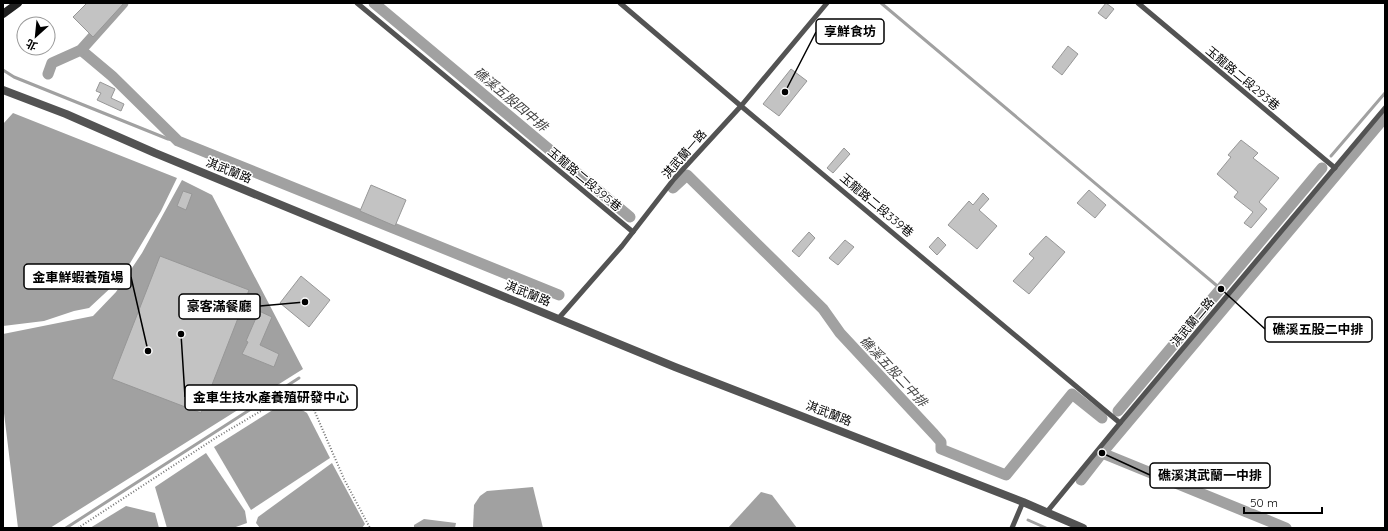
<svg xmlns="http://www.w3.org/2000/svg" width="1388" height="531" font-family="Quicksand,'Noto Sans TC',sans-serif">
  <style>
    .water { fill: #a1a1a1 }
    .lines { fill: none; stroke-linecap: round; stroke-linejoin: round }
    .stream { stroke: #a1a1a1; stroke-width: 3 }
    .canal { stroke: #a1a1a1; stroke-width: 11 }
    .building { fill: #c3c3c3; stroke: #979797 }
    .path { stroke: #757575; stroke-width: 2; stroke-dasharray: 1 2; stroke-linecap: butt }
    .service { stroke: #535353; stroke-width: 5 }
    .tertiary { stroke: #535353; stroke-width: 8 }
    .secondary { stroke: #202020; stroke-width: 8 }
    .labels { text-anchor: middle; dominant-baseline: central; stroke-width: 3; stroke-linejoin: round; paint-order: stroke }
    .street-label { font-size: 12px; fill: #000; stroke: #fff }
    .water-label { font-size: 13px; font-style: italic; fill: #424242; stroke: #fff }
    .leader { fill: none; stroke: #000; stroke-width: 1.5 }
    .callout-dot { fill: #000; stroke: #fff; stroke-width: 1.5 }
    .callout { fill: #fff; stroke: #000; stroke-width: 1.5 }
    .callout-label { font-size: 13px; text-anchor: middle; font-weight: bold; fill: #000 }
  </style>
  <rect width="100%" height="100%" fill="#fff"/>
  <!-- water -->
  <g class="water">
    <polygon points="13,113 177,178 161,211 126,270 117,282 89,308 74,311 44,321 3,326 3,124"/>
    <polygon points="182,180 212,195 303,369 50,528 18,528 3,405 3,334 93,316 116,292 142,253"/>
    <polygon points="287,401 307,413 330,458 251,510 214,447"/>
    <polygon points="206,453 245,511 247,523 233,528 167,528 155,487"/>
    <polygon points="332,463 365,524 362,528 260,528 256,523 258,517"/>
    <polygon points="533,487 543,528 473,528 474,505 480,496 487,491"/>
    <polygon points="761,492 772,495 797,528 728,528"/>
    <polygon points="126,506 155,513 159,528 90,528"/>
    <polygon points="424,519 456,523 455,528 414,528 414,525"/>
  </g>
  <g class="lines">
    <!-- stream -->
    <g class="stream">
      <polyline points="881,3 1222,290"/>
      <polyline points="3,70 14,77 168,139 178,141"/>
      <polyline points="1331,156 1385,93"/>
      <polyline points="1232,299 1233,299"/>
      <polyline points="1028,520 1046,528"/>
      <polyline points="66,528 299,378"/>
    </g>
    <!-- canal -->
    <g class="canal">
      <polyline points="374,3 630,217"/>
      <polyline points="81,50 112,76 178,141 559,295"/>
      <polyline points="48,74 52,63 81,50 123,3"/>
      <polyline points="673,188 687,175 823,309 840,333 934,434 941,442 941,449 1006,475 1072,394 1102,418"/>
      <polyline points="1118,411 1322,168"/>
      <polyline points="1102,453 1385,117"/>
      <polyline points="1081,480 1102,453 1286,528"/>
    </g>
  </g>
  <!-- building -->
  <g class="building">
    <polygon points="87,3 124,3 93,37 73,17"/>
    <polygon points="1106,3 1114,9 1106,19 1098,13"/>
    <polygon points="1068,46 1078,54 1062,75 1052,67"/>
    <polygon points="791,69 807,81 779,116 763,104"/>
    <polygon points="100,82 115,89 111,98 124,104 121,111 97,100 101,93 96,91"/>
    <polygon points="1241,140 1258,153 1253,158 1279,178 1259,202 1267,209 1251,228 1244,223 1253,212 1234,197 1238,192 1217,174 1231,157 1228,155"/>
    <polygon points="844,148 850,154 833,173 827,168"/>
    <polygon points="371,185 406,200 395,226 360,211"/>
    <polygon points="1089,190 1106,205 1095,218 1077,203"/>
    <polygon points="183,191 192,194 186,210 177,206"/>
    <polygon points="983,193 989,199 979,210 997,226 977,249 948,225 969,201 973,205"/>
    <polygon points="809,232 815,238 799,257 792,251"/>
    <polygon points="1046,236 1065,252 1029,294 1013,281 1034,258 1029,254"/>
    <polygon points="938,237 946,245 937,255 929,247"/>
    <polygon points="845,240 854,247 838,265 829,258"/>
    <polygon points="160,256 249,290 201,413 112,379"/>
    <polygon points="301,276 330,300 309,327 280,303"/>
    <polygon points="259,311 272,317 260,345 279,354 274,367 242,354 248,342 246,341"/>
  </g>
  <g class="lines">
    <!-- path -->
    <polyline class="path" points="78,528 217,437 288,395 302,389 308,396 344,479 370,528"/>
    <!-- service -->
    <g class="service">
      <polyline points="357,3 633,232"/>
      <polyline points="620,3 741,106 1120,423"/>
      <polyline points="1138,3 1335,168"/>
      <polyline points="558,319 622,246 674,179 741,106 827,3"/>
      <polyline points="1046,513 1120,423 1385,108"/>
      <polyline points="1012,528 1023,502"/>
    </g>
    <!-- tertiary -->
    <polyline class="tertiary" points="3,90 66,114 155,153 675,367 1023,502 1083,528"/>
    <!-- secondary -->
    <polyline class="secondary" points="3,14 18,3"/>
  </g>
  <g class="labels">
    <!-- street labels -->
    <g class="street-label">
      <text transform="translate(1243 78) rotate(40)">玉龍路二段293巷</text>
      <text transform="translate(684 154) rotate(-49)">淇武蘭一路</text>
      <text transform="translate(229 170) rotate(22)">淇武蘭路</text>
      <text transform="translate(585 179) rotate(40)">玉龍路二段395巷</text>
      <text transform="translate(877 205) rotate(40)">玉龍路二段339巷</text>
      <text transform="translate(528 293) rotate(22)">淇武蘭路</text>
      <text transform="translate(1192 322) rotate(-50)">淇武蘭二路</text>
      <text transform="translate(829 413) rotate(21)">淇武蘭路</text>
    </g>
    <!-- water labels -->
    <g class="water-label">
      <text transform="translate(511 99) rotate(40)">礁溪五股四中排</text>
      <text transform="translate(894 371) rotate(47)">礁溪五股二中排</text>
    </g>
  </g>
  <!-- callouts -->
  <path class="leader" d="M785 92L816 32M148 351L131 277M305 302L260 306M1221 289L1265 329M181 334L185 397M1102 453L1150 475"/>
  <g class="callout-dot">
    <circle cx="785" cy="92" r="4"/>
    <circle cx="148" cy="351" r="4"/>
    <circle cx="305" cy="302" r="4"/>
    <circle cx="1221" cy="289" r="4"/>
    <circle cx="181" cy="334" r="4"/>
    <circle cx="1102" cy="453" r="4"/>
  </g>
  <g class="callout">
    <rect x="816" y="19" width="68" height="25" rx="4"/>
    <rect x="24" y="264" width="107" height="25" rx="4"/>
    <rect x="179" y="294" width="81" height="25" rx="4"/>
    <rect x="1265" y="317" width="107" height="25" rx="4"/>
    <rect x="185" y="385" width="172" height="25" rx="4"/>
    <rect x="1150" y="463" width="120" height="25" rx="4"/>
  </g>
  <g class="callout-label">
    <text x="850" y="36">享鮮食坊</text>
    <text x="78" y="282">金車鮮蝦養殖場</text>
    <text x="219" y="311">豪客滿餐廳</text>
    <text x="1318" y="334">礁溪五股二中排</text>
    <text x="271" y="402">金車生技水產養殖研發中心</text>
    <text x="1210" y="480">礁溪淇武蘭一中排</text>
  </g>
  <!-- border -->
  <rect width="1388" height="531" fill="none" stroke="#000000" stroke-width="8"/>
  <!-- north arrow -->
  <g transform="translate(36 36) rotate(207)"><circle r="19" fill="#ffffff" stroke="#999999"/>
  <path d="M0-3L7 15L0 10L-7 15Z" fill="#000000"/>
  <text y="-6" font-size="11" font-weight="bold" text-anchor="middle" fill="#000000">北</text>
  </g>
  <!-- scale -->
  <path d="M1244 507v6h78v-6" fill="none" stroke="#000000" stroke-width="2"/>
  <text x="1250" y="507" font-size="12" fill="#000000" stroke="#ffffff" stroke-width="3" paint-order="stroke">50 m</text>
</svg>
